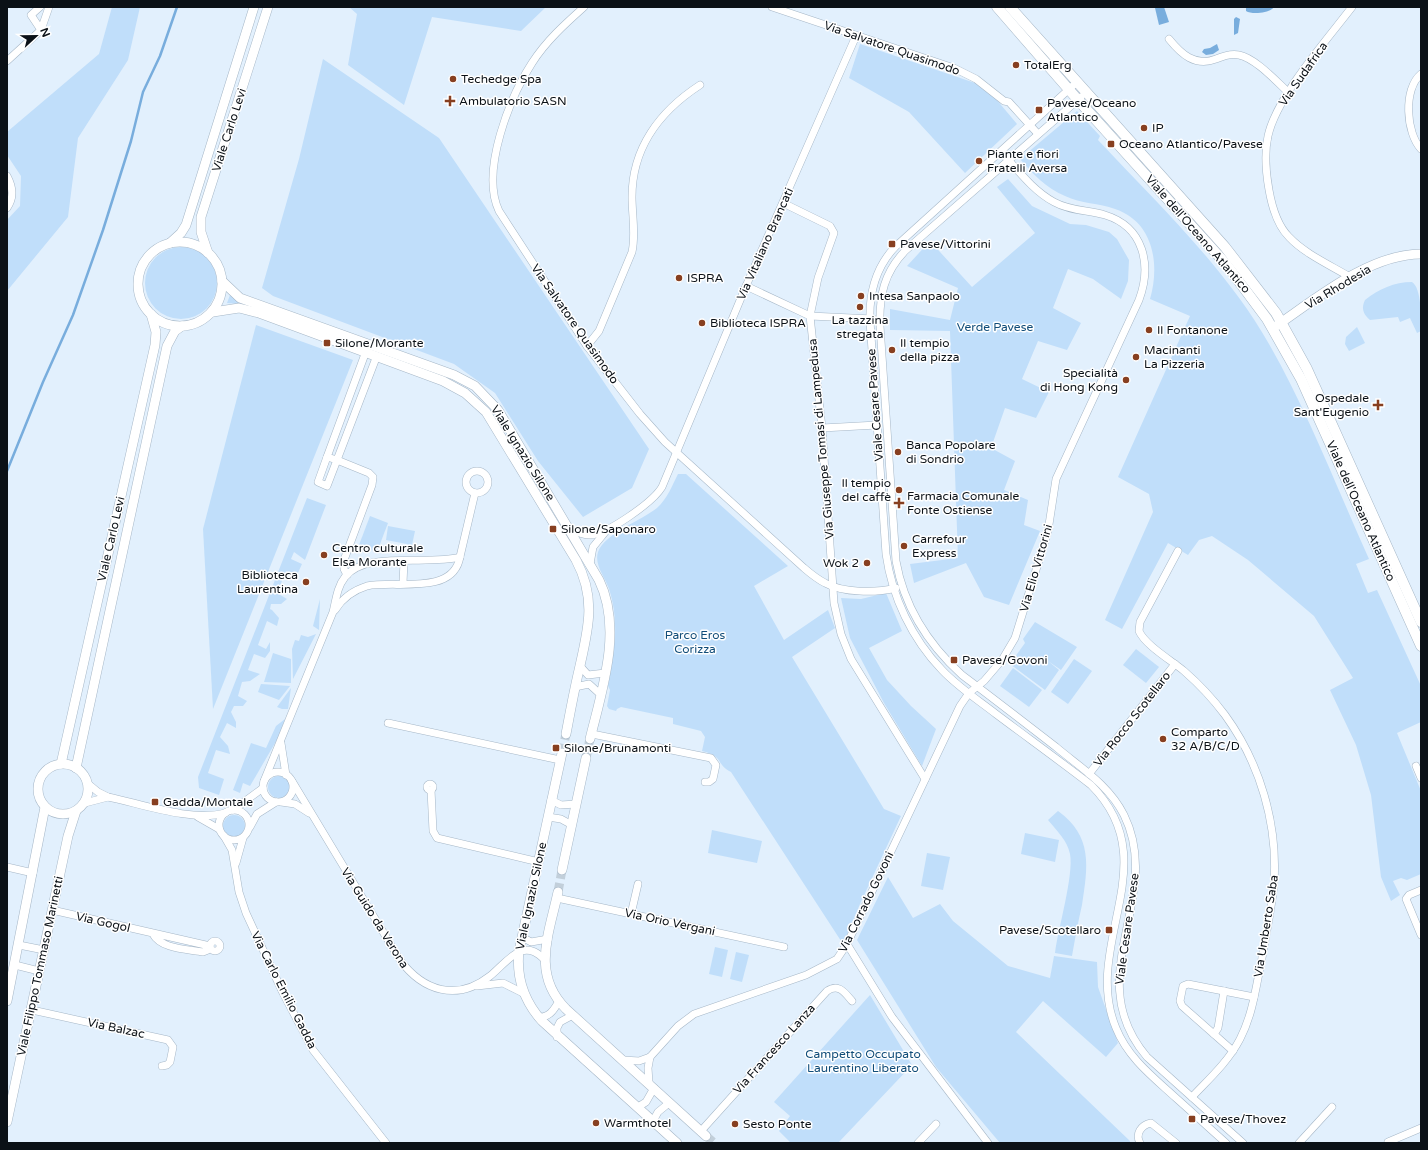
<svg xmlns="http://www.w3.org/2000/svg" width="1428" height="1150" font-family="'Varela Round',sans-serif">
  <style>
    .green { fill: #c0defa }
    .water { fill: #78addd }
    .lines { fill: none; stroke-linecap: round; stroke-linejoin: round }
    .stream { stroke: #78addd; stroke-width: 2.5 }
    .tertiary-tunnel { stroke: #c2cfda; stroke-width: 9; stroke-dasharray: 9 4.5; stroke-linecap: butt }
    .minor-casing { stroke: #a6b7c7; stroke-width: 8 }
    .tertiary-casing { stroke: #a6b7c7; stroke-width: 10 }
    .secondary-casing { stroke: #a6b7c7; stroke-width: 11 }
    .minor { stroke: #fff; stroke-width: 7 }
    .tertiary { stroke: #fff; stroke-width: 9 }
    .secondary { stroke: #fff; stroke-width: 10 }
    .poi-dot { fill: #873f20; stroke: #fff; stroke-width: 1.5 }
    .labels { text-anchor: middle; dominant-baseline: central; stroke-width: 3; stroke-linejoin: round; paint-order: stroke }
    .street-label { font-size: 12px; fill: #0b1117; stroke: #fff }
    .poi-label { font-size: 12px; fill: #0b1117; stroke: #fff; text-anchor: start }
    .park-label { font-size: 12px; fill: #114d79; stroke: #fff }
  </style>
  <rect width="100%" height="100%" fill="#e2f0fd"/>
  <!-- green -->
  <g class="green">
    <polygon points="112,7 140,7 128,60 78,138 68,217 7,291 7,220 20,206 21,176 7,155 7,132 99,54"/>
    <polygon points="349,7 546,7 521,31 432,17 404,105 348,65 357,14"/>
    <polygon points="860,44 975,83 996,99 1017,124 965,173 909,112 849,78"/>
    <polygon points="323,59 439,138 649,449 632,488 583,517 538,461 495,393 454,364 273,296 262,288 299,159"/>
    <path d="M1077,111L1100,136L1098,140C1157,203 1226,268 1269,344C1307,410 1337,488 1369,559L1356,564L1368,593L1377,590L1421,686V722L1397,733L1421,791V874L1407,880L1401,878L1393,881L1400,895L1391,901L1381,877L1371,795L1356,745L1330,690L1353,678L1314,616L1248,560L1212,536L1199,540L1188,555L1168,543L1122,629L1105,620L1153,512L1149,494L1118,477L1190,316L1150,299C1160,265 1154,222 1115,209C1099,203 1081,204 1065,196C1046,188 1033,174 1020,159Z"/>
    <polygon points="1008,179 1032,206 1070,224 1086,225 1109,232 1117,239 1129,260 1128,281 1121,299 1093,279 1068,269 1053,308 1081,323 1067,350 1038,341 1022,379 1049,392 1036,418 1005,408 991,448 1015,461 1004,490 1028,500 1024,525 1040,531 1009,605 984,597 966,563 914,583 910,564 958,558 950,331 890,330 890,309 950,320 958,288 907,266 930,241 972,287 1035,233 997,187"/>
    <circle cx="181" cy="283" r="36"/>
    <path d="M1412,282C1422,288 1421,320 1421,331L1417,333L1410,318L1400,322L1398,317L1370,320C1363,314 1361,308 1365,300C1379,289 1394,282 1412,282Z"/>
    <polygon points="230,295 258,309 240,304 227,303"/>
    <polygon points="256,325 353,360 213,709 203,529"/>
    <polygon points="1357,327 1365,343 1349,351 1345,344 1346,337"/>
    <path d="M678,474H686L788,566L754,586L784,640L828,610L835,628L792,657L884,809L901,816L860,904L843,944L731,772C716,765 724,756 702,751L705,737L701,731L673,724V718L621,707L617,709L616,711L609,709L607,706L610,690L608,686C614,652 620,622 609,589C605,577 594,565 598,552C604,534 642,520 657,508C667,499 672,486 678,474Z"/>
    <polygon points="307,498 326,505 305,560 294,552 291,559 302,564 297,575 286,571 277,593 287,599 281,604 271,604 270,609 272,610 279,618 277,626 267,621 258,645 266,649 270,642 270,651 265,658 254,654 248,670 260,674 250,681 242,682 238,696 247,701 243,706 234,706 231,712 236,722 236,728 227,723 220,737 228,746 230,754 216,750 208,773 224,779 219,795 199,788 198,777"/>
    <polygon points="370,516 388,523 377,552 359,545"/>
    <polygon points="388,526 415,531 412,545 386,540"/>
    <polygon points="886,593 902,631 869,648 887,680 911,706 936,729 922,766 884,703 850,638 841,598 861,599"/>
    <polygon points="320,599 319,630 313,626"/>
    <polygon points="1035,622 1077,647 1061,670 1048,661 1059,670 1045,690 1010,664 1025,643 1023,639"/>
    <polygon points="316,634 293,679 292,649 295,640 299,641 301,635 308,637"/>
    <polygon points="1136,649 1159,667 1146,683 1123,665"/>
    <polygon points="273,653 291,659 291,683 264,682"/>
    <polygon points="1074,659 1092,671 1068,704 1051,692"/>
    <polygon points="1013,668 1042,690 1029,707 1000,686"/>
    <polygon points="261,684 290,686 279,700 258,692"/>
    <polygon points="291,688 288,709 282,709 277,707"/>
    <polygon points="285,719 278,738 250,786 243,783 240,793 233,790 251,743 266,748 276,726"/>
    <circle cx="279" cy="787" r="11"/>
    <path d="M1058,811C1093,836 1088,867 1082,905C1078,922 1075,939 1072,956L1055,953C1058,929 1074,875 1070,854C1067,840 1057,831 1048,820Z"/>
    <circle cx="234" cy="826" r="11"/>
    <polygon points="712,830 762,841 757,863 708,853"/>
    <polygon points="1025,833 1059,840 1055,862 1021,854"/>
    <polygon points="927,853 950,857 943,890 921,886"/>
    <polygon points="888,877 913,918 940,904 953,921 1008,966 1050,978 1054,956 1097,962 1098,987 1118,1043 1106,1057 1043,1001 1016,1032 1130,1141 1130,1143 1000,1143 936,1067 857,940"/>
    <polygon points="715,947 728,950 722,977 709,974"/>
    <polygon points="736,952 749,955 742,982 730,979"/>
    <polygon points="870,995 912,1065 838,1143 791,1143 779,1131 790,1116 774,1102"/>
  </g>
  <!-- water -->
  <g class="water">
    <polygon points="1164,7 1169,22 1159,25 1155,8"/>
    <path d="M1246,7H1274C1270,13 1252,15 1246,11Z"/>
    <polygon points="1236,17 1240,19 1238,33 1234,35 1234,19"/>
    <polygon points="1217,44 1219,50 1213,54 1206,55 1202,52 1204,49 1210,48"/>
  </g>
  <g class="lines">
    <!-- stream -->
    <polyline class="stream" points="7,471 43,382 73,315 103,230 131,141 143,92 160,56 177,7"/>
    <!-- tertiary-tunnel -->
    <g class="tertiary-tunnel">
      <polyline points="562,753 566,734"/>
      <polyline points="586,758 590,739"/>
      <polyline points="558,892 562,870"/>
      <polyline points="706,1136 714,1143"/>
    </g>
    <defs>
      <g id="minor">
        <polyline points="40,7 31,15 41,30"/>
        <path d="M584,7C565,24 546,41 532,63C510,97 480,171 499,211L587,346L640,414L665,442L804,568C811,574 817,579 825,583C843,593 876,593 896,588"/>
        <polyline points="772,7 954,68 976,79 1004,101 1009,102 1038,134"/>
        <path d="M1169,39C1181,54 1195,67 1216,59C1223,56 1231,53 1239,55C1255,58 1276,81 1288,92"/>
        <polyline points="7,61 41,30 49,7"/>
        <path d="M1421,74C1403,89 1406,133 1421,149"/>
        <path d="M1077,82L895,247C875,268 869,293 870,321L886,554C892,597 912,639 942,670C958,687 978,700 996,714C1028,738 1060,761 1091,785C1168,862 1081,944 1116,1028C1128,1058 1153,1077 1176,1098C1193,1113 1209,1128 1226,1143"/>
        <path d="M1081,97L906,250C884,272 879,296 880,326L896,561C904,606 929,645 962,675C994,699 1025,723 1056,747C1081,768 1109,785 1124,815C1165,898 1078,976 1147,1057L1243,1143"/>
        <path d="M7,176C13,187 14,198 7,208"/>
        <polyline points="783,203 830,226 834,233 818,278 810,316 822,428 834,603 841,634 851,659 925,779"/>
        <path d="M1350,277C1330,265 1305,254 1289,237C1277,225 1272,207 1269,190C1266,173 1264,154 1268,136C1277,96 1326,41 1352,7"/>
        <polyline points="746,286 810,316 873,319"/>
        <path d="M587,346L599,331L632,252C636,234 632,215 632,197C632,148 660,111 700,85"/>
        <polyline points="365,354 327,457 337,460 376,358"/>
        <polyline points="822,428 877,425"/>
        <polyline points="327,457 318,482 327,486 337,460 369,473 373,477 372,485 344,560 344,569 347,575"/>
        <circle cx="477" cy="482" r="11"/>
        <path d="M569,529C576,532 583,535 590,535C608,534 653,502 662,487L746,286L856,36"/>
        <path d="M1178,551L1140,622L1139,631C1145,645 1172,661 1184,671C1199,684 1213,699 1225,715C1260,763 1278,824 1274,883C1272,908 1266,933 1262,958C1256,986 1253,1014 1240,1039C1228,1062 1209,1079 1192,1097"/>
        <polyline points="590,564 593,547 606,531"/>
        <polyline points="403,583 404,561"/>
        <path d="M335,610C342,599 354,590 367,586C394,580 449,595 459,561L475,493"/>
        <polyline points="580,666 588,675 605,673"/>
        <polyline points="575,687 589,684 600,694"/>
        <polyline points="388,723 560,760"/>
        <polyline points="592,734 711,758 716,765 713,779 709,782 705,782"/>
        <polyline points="281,743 286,775"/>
        <polyline points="1416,766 1421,778"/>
        <circle cx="278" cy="787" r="15"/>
        <polyline points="1089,774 1175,664"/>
        <path d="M264,781L333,612C336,600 337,587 345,577C366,550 428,566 460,557"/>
        <path d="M292,781L400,960C423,991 457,1002 490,976C499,969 510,955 521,951C531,948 538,953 545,960"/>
        <path d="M87,783L98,792L108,797C142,804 192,822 225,813"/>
        <circle cx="430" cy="787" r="3"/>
        <polyline points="431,790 433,831 437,838 539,862"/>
        <polyline points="551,800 561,805 576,804"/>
        <polyline points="281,802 295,804 309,813"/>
        <polyline points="85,803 108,797"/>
        <circle cx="234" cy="825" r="15"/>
        <polyline points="233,810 263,788"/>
        <polyline points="198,817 219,829"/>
        <polyline points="548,817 561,819 572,825"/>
        <polyline points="250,827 257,814 276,802"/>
        <polyline points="224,836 232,850 239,892 246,913 283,993 313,1050 386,1143"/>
        <polyline points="236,863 243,838"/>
        <polyline points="7,867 33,873"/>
        <polyline points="1421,890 1409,895 1406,899 1421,935"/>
        <polyline points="557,898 784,947"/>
        <path d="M52,910L210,946L208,950L203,952C187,949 161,949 153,934"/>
        <polyline points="631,914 638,884"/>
        <polyline points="522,937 531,942 548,939"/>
        <circle cx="215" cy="946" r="5"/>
        <polyline points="847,944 892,1017 988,1143"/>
        <polyline points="19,945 44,950"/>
        <polyline points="15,965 39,971"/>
        <polyline points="477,986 503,983 525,994"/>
        <polyline points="32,1010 168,1040 173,1047 170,1062 167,1065 162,1066"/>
        <path d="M538,1017C549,1018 554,1010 559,1001"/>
        <polyline points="1214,1034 1218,1028 1224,991"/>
        <polyline points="557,1037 557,1028 560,1022 573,1015"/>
        <polyline points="1233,1051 1182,1006 1180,1001 1183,986 1188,984 1254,997"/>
        <path d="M623,1060L639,1061L650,1057L678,1026L694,1014L806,975L837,959L847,944L960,706L969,693L984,681L1002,660L1015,638L1048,531L1056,479L1139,300C1152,265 1144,227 1105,215C1088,210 1070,211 1054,202C1035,192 1020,173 1005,156"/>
        <polyline points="649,1083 648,1068 650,1057"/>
        <polyline points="638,1107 646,1102 654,1088"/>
        <polyline points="653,1121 658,1112 669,1103"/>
        <path d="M701,1131L827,991C839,983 845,993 852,1001"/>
        <polyline points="1388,1142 1421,1128"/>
        <polyline points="918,1143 936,1124"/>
        <path d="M1140,1143C1135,1134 1141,1125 1151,1123L1176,1143"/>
        <polyline points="1299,1143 1332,1107"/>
      </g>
      <g id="tertiary">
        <circle cx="180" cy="284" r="42"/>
        <polyline points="170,243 181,233 186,225 254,7"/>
        <polyline points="208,253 201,232 201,217 268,7"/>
        <path d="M222,281L240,298L454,375L475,386L498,410L599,580C623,629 602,690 590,739"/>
        <path d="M213,312L239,308L259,313L443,381L465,393L486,412L576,560C597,599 588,630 579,670C574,691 570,713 566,734"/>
        <path d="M1276,326C1317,298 1370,254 1421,254"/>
        <path d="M562,753L519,951C516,978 525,1002 542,1021L677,1143"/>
        <circle cx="63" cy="789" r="25"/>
        <polyline points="61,764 155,345 156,332 151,314"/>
        <polyline points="76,768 167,346 175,331 182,326"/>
        <polyline points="562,870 586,758"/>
        <path d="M558,892C549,934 531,974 566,1009L706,1136"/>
        <polyline points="7,1001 45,807"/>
        <polyline points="7,1122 68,836 76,811"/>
      </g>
      <g id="secondary">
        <polyline points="997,7 1078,100 1226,264 1267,319 1301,379 1421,646"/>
        <polyline points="1010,7 1225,247 1276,313 1307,369 1421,622"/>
      </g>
    </defs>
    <!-- minor casing -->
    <use href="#minor" class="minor-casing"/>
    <!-- tertiary casing -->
    <use href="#tertiary" class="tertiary-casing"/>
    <!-- secondary casing -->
    <use href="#secondary" class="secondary-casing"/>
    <!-- minor -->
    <use href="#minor" class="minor"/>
    <!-- tertiary -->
    <use href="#tertiary" class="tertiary"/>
    <!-- secondary -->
    <use href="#secondary" class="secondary"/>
  </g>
  <!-- markers -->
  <g class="poi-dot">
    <circle cx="1016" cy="65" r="4"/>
    <circle cx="453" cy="79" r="4"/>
    <path d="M448 95h4v4h4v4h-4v4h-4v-4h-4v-4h4z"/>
    <rect x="1035" y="106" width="8" height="8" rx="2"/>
    <circle cx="1144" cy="128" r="4"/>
    <rect x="1107" y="140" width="8" height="8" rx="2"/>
    <circle cx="979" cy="161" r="4"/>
    <rect x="888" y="240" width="8" height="8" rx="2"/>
    <circle cx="679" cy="278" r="4"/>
    <circle cx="861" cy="296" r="4"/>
    <circle cx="860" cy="307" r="4"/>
    <circle cx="702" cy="323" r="4"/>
    <circle cx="1149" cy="330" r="4"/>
    <rect x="323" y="339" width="8" height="8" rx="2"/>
    <circle cx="892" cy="350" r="4"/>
    <circle cx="1136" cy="357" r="4"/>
    <circle cx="1126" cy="380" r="4"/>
    <path d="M1376 399h4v4h4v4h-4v4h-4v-4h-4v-4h4z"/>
    <circle cx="898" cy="452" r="4"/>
    <circle cx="899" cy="490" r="4"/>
    <path d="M897 497h4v4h4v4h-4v4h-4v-4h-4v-4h4z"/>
    <rect x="549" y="525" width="8" height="8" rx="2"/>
    <circle cx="904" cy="546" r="4"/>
    <circle cx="324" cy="555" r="4"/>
    <circle cx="867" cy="563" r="4"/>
    <circle cx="306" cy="582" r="4"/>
    <rect x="950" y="656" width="8" height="8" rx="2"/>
    <circle cx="1163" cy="739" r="4"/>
    <rect x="552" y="744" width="8" height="8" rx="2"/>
    <rect x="151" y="798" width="8" height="8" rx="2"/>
    <rect x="1105" y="926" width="8" height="8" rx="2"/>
    <rect x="1188" y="1115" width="8" height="8" rx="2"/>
    <circle cx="596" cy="1123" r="4"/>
    <circle cx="735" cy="1124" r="4"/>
  </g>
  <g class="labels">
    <!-- street labels -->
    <g class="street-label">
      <text transform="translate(892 48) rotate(19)">Via Salvatore Quasimodo</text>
      <text transform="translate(1303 74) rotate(-55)">Via Sudafrica</text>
      <text transform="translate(229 130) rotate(-72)">Viale Carlo Levi</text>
      <text transform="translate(1198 234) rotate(49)">Viale dell'Oceano Atlantico</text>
      <text transform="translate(765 244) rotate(-66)">Via Vitaliano Brancati</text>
      <text transform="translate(1338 287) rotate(-31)">Via Rhodesia</text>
      <text transform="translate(575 324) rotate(55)">Via Salvatore Quasimodo</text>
      <text transform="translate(875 405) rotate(-94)">Viale Cesare Pavese</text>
      <text transform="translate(821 439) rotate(-95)">Via Giuseppe Tomasi di Lampedusa</text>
      <text transform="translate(523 453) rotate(58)">Viale Ignazio Silone</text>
      <text transform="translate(1361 511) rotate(66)">Viale dell'Oceano Atlantico</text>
      <text transform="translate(111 539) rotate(-77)">Viale Carlo Levi</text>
      <text transform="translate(1036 568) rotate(-74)">Via Elio Vittorini</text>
      <text transform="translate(1132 719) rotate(-52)">Via Rocco Scotellaro</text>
      <text transform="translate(531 896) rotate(-78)">Viale Ignazio Silone</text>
      <text transform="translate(866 902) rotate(-64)">Via Corrado Govoni</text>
      <text transform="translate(375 918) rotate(58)">Via Guido da Verona</text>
      <text transform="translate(103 922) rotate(13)">Via Gogol</text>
      <text transform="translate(670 922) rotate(12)">Via Orio Vergani</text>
      <text transform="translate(1266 926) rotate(-81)">Via Umberto Saba</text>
      <text transform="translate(1127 929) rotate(-82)">Viale Cesare Pavese</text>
      <text transform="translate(40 966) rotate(-78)">Viale Filippo Tommaso Marinetti</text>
      <text transform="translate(284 990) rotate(63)">Via Carlo Emilio Gadda</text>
      <text transform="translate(116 1028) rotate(12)">Via Balzac</text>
      <text transform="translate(774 1049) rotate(-48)">Via Francesco Lanza</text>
    </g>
    <!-- poi labels -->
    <g class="poi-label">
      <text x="1024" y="65">TotalErg</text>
      <text x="461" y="79">Techedge Spa</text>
      <text x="459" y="101">Ambulatorio SASN</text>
      <text x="1047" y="103">Pavese/Oceano<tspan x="1047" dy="14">Atlantico</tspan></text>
      <text x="1152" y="128">IP</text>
      <text x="1119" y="144">Oceano Atlantico/Pavese</text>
      <text x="987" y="154">Piante e fiori<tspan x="987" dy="14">Fratelli Aversa</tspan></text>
      <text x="900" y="244">Pavese/Vittorini</text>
      <text x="687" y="278">ISPRA</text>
      <text x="869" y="296">Intesa Sanpaolo</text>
      <text x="860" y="320" text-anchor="middle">La tazzina<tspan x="860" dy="14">stregata</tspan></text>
      <text x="710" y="323">Biblioteca ISPRA</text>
      <text x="1157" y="330">Il Fontanone</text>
      <text x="335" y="343">Silone/Morante</text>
      <text x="900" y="343">Il tempio<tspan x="900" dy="14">della pizza</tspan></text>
      <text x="1144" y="350">Macinanti<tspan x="1144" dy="14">La Pizzeria</tspan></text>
      <text x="1118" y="373" text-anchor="end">Specialità<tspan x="1118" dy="14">di Hong Kong</tspan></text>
      <text x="1369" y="398" text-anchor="end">Ospedale<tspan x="1369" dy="14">Sant'Eugenio</tspan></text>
      <text x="906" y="445">Banca Popolare<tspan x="906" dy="14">di Sondrio</tspan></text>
      <text x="891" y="483" text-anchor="end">Il tempio<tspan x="891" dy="14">del caffè</tspan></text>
      <text x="907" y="496">Farmacia Comunale<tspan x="907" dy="14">Fonte Ostiense</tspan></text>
      <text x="561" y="529">Silone/Saponaro</text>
      <text x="912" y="539">Carrefour<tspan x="912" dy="14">Express</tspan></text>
      <text x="332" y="548">Centro culturale<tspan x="332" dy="14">Elsa Morante</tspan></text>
      <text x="859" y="563" text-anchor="end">Wok 2</text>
      <text x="298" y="575" text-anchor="end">Biblioteca<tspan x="298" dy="14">Laurentina</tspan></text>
      <text x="962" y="660">Pavese/Govoni</text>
      <text x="1171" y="732">Comparto<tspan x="1171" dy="14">32 A/B/C/D</tspan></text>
      <text x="564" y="748">Silone/Brunamonti</text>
      <text x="163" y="802">Gadda/Montale</text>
      <text x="1101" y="930" text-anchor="end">Pavese/Scotellaro</text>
      <text x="1200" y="1119">Pavese/Thovez</text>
      <text x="604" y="1123">Warmthotel</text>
      <text x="743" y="1124">Sesto Ponte</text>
    </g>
    <!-- park labels -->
    <g class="park-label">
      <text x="995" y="327">Verde Pavese</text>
      <text x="695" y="635">Parco Eros<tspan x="695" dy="14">Corizza</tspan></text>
      <text x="863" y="1054">Campetto Occupato<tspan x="863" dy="14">Laurentino Liberato</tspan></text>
    </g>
  </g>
  <!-- border -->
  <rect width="1428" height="1150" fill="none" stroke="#0b1117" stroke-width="16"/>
  <!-- north arrow -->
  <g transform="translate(36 36) rotate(68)" stroke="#ffffff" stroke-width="3" paint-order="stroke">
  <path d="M0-3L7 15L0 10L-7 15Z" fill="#0b1117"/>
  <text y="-6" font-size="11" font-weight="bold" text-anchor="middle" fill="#0b1117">N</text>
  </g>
</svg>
